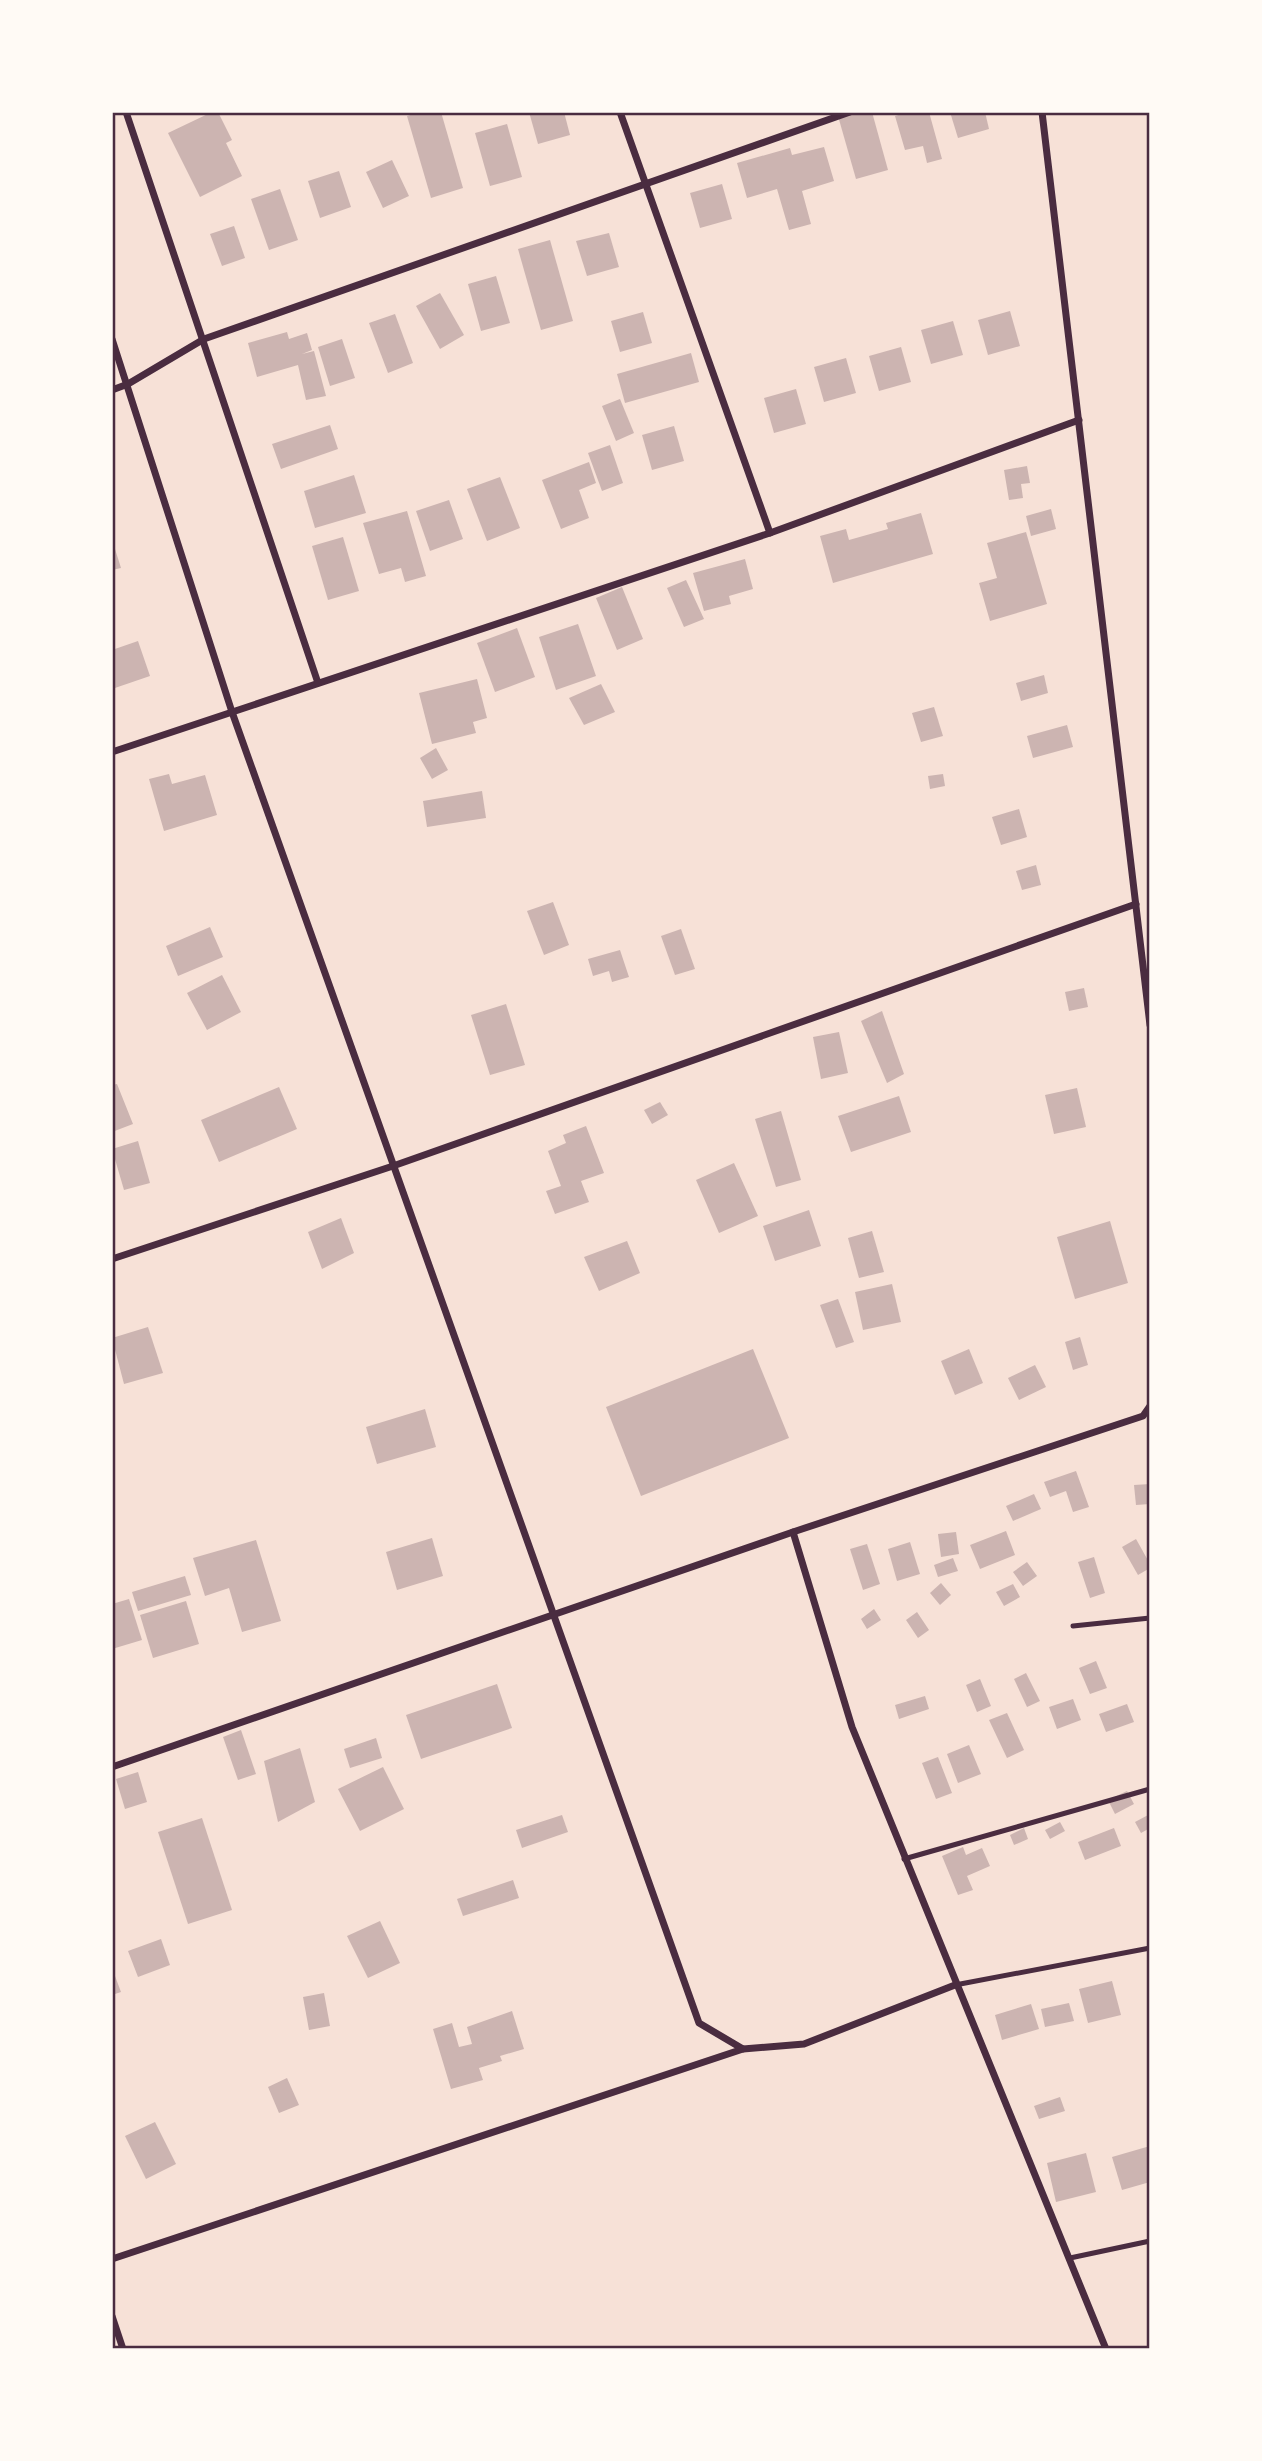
<svg xmlns="http://www.w3.org/2000/svg" width="1262" height="2461" font-family="'PT Serif',serif">
  <style>
    .building { fill: #ccb4b1 }
    .lines { fill: none; stroke-linecap: round; stroke-linejoin: round }
    .service { stroke: #4a2c40; stroke-width: 5 }
    .minor { stroke: #4a2c40; stroke-width: 7 }
    .neatline { fill: none; stroke: #4a2c40; stroke-width: 2.5 }
  </style>
  <rect width="100%" height="100%" fill="#f7e1d7"/>
  <!-- building -->
  <g class="building">
    <polygon points="212,112 218,112 232,140 226,143 242,176 200,197 168,133"/>
    <polygon points="421,112 441,112 463,188 431,198 407,116"/>
    <polygon points="529,112 564,112 570,135 538,144"/>
    <polygon points="854,112 872,112 888,170 856,179 838,116"/>
    <polygon points="909,112 929,112 942,159 927,163 923,146 905,150 895,116"/>
    <polygon points="950,112 985,112 989,129 958,138"/>
    <polygon points="507,124 522,177 490,186 475,133"/>
    <polygon points="824,147 834,181 802,191 811,224 789,230 777,189 747,198 737,163 790,148 792,155"/>
    <polygon points="392,160 409,196 383,208 366,172"/>
    <polygon points="339,171 351,207 320,218 308,181"/>
    <polygon points="722,184 732,219 700,228 690,193"/>
    <polygon points="280,189 298,240 269,250 251,199"/>
    <polygon points="234,226 245,258 222,266 210,234"/>
    <polygon points="609,233 619,267 587,276 576,241"/>
    <polygon points="550,240 573,321 541,330 518,249"/>
    <polygon points="496,276 510,323 481,331 468,284"/>
    <polygon points="440,293 464,335 440,349 416,306"/>
    <polygon points="1010,311 1020,346 988,355 978,320"/>
    <polygon points="643,312 652,343 620,352 611,321"/>
    <polygon points="395,314 413,363 388,373 369,323"/>
    <polygon points="953,321 963,355 931,364 921,330"/>
    <polygon points="287,332 289,339 307,333 312,350 302,354 314,351 326,396 306,400 298,365 257,377 248,343"/>
    <polygon points="342,339 355,378 330,386 318,347"/>
    <polygon points="901,347 911,382 879,391 869,356"/>
    <polygon points="691,353 699,382 625,403 617,374"/>
    <polygon points="846,358 856,393 824,402 814,367"/>
    <polygon points="796,389 806,424 774,433 764,398"/>
    <polygon points="620,399 634,433 616,441 602,406"/>
    <polygon points="330,425 338,449 281,469 272,444"/>
    <polygon points="674,426 684,461 652,470 642,435"/>
    <polygon points="610,445 623,483 602,491 588,453"/>
    <polygon points="589,462 596,483 579,490 589,518 561,529 542,480"/>
    <polygon points="1027,466 1030,483 1021,484 1023,498 1009,500 1004,470"/>
    <polygon points="354,475 366,513 315,528 304,491"/>
    <polygon points="500,477 520,528 487,541 467,489"/>
    <polygon points="449,500 463,539 430,551 416,511"/>
    <polygon points="1051,509 1056,529 1031,536 1026,516"/>
    <polygon points="407,511 426,576 405,582 401,568 379,574 363,523"/>
    <polygon points="921,513 933,554 833,583 820,536 846,529 849,540 888,529 886,523"/>
    <polygon points="1026,532 1047,604 990,621 979,583 997,578 987,543"/>
    <polygon points="343,537 359,591 328,600 312,546"/>
    <polygon points="115,549 121,568 112,570 112,550"/>
    <polygon points="745,559 753,589 729,596 731,604 704,611 693,573"/>
    <polygon points="686,580 704,619 684,627 667,588"/>
    <polygon points="622,587 643,639 617,650 596,598"/>
    <polygon points="578,624 596,676 556,690 539,637"/>
    <polygon points="517,628 535,677 495,692 477,643"/>
    <polygon points="138,641 150,676 112,689 112,650"/>
    <polygon points="1044,675 1048,693 1021,701 1016,683"/>
    <polygon points="477,679 487,718 473,722 476,733 432,744 419,693"/>
    <polygon points="601,684 615,712 584,725 569,698"/>
    <polygon points="934,707 943,736 921,742 912,713"/>
    <polygon points="1067,725 1073,747 1033,758 1027,736"/>
    <polygon points="436,748 448,770 432,779 420,758"/>
    <polygon points="169,774 172,784 205,775 217,815 164,831 149,779"/>
    <polygon points="943,774 945,786 930,789 928,776"/>
    <polygon points="482,791 486,818 427,827 423,801"/>
    <polygon points="1019,809 1027,837 1001,845 992,817"/>
    <polygon points="1036,865 1041,885 1022,890 1016,871"/>
    <polygon points="553,902 569,945 544,955 527,911"/>
    <polygon points="210,927 223,957 178,976 166,946"/>
    <polygon points="681,929 695,969 675,975 661,936"/>
    <polygon points="620,950 629,977 612,982 609,971 593,976 588,959"/>
    <polygon points="222,975 241,1012 207,1030 187,993"/>
    <polygon points="1084,988 1088,1007 1069,1011 1065,992"/>
    <polygon points="506,1004 525,1065 490,1075 471,1015"/>
    <polygon points="882,1011 904,1074 887,1083 861,1021"/>
    <polygon points="839,1032 848,1073 821,1079 813,1037"/>
    <polygon points="117,1084 133,1124 112,1132 112,1085"/>
    <polygon points="279,1087 297,1129 219,1162 201,1120"/>
    <polygon points="1077,1088 1086,1127 1054,1134 1045,1095"/>
    <polygon points="899,1096 911,1132 851,1152 838,1116"/>
    <polygon points="660,1102 668,1115 652,1124 644,1110"/>
    <polygon points="781,1111 801,1180 776,1187 755,1119"/>
    <polygon points="586,1126 604,1173 581,1181 589,1202 555,1214 546,1191 561,1186 548,1151 566,1143 563,1135"/>
    <polygon points="138,1141 150,1183 124,1190 112,1149"/>
    <polygon points="734,1163 758,1216 719,1233 696,1180"/>
    <polygon points="809,1210 821,1246 775,1261 763,1226"/>
    <polygon points="341,1218 354,1253 322,1269 308,1232"/>
    <polygon points="1110,1221 1128,1283 1075,1299 1057,1237"/>
    <polygon points="872,1231 884,1272 859,1278 848,1238"/>
    <polygon points="627,1241 640,1273 599,1291 584,1257"/>
    <polygon points="892,1284 901,1322 863,1330 855,1292"/>
    <polygon points="838,1299 854,1342 836,1348 820,1305"/>
    <polygon points="148,1327 163,1373 124,1384 112,1338"/>
    <polygon points="1080,1337 1088,1365 1073,1370 1065,1342"/>
    <polygon points="753,1349 789,1438 641,1496 606,1407"/>
    <polygon points="969,1349 983,1383 955,1395 941,1361"/>
    <polygon points="1035,1365 1046,1387 1019,1400 1008,1378"/>
    <polygon points="425,1409 436,1447 377,1464 366,1427"/>
    <polygon points="1076,1471 1089,1507 1073,1512 1066,1491 1050,1497 1044,1482"/>
    <polygon points="1150,1484 1150,1504 1136,1505 1134,1485"/>
    <polygon points="1034,1494 1041,1509 1013,1521 1006,1506"/>
    <polygon points="1006,1531 1015,1555 980,1569 970,1545"/>
    <polygon points="956,1532 959,1554 941,1557 938,1534"/>
    <polygon points="432,1538 443,1576 397,1590 386,1552"/>
    <polygon points="1136,1539 1150,1564 1150,1568 1138,1575 1122,1547"/>
    <polygon points="256,1540 281,1621 242,1632 229,1588 205,1596 193,1558"/>
    <polygon points="910,1542 920,1574 897,1581 888,1549"/>
    <polygon points="867,1544 880,1584 863,1590 850,1549"/>
    <polygon points="1094,1557 1105,1593 1090,1598 1078,1562"/>
    <polygon points="953,1558 958,1571 938,1577 934,1565"/>
    <polygon points="1027,1562 1037,1576 1023,1586 1013,1572"/>
    <polygon points="185,1576 191,1595 138,1611 132,1592"/>
    <polygon points="941,1583 951,1595 940,1605 930,1593"/>
    <polygon points="1013,1584 1020,1597 1004,1606 996,1592"/>
    <polygon points="129,1599 142,1640 112,1649 112,1604"/>
    <polygon points="186,1601 199,1644 153,1658 140,1615"/>
    <polygon points="874,1609 881,1620 867,1629 861,1619"/>
    <polygon points="917,1612 929,1630 918,1638 906,1620"/>
    <polygon points="1096,1661 1107,1688 1090,1694 1079,1668"/>
    <polygon points="1026,1673 1040,1701 1027,1707 1014,1679"/>
    <polygon points="980,1679 991,1706 977,1712 966,1685"/>
    <polygon points="497,1684 512,1728 421,1759 406,1715"/>
    <polygon points="925,1696 929,1709 899,1719 895,1705"/>
    <polygon points="1073,1699 1081,1720 1057,1729 1049,1707"/>
    <polygon points="1127,1704 1134,1722 1106,1732 1099,1714"/>
    <polygon points="1007,1713 1024,1750 1007,1758 989,1720"/>
    <polygon points="241,1730 256,1774 238,1780 223,1737"/>
    <polygon points="376,1738 382,1758 350,1768 344,1749"/>
    <polygon points="969,1745 981,1774 958,1783 947,1754"/>
    <polygon points="300,1748 315,1802 278,1822 264,1761"/>
    <polygon points="938,1757 952,1793 936,1799 922,1763"/>
    <polygon points="383,1767 404,1809 360,1831 338,1789"/>
    <polygon points="138,1772 147,1802 125,1809 116,1779"/>
    <polygon points="1127,1791 1134,1804 1115,1814 1108,1800"/>
    <polygon points="1150,1814 1150,1828 1141,1833 1135,1822"/>
    <polygon points="562,1815 568,1832 522,1848 516,1830"/>
    <polygon points="202,1818 232,1910 188,1924 158,1832"/>
    <polygon points="1060,1822 1065,1831 1050,1839 1045,1830"/>
    <polygon points="1024,1828 1028,1839 1014,1845 1010,1835"/>
    <polygon points="1114,1828 1121,1846 1085,1860 1078,1842"/>
    <polygon points="963,1847 966,1855 982,1848 990,1866 967,1876 973,1890 958,1895 942,1856"/>
    <polygon points="513,1880 519,1898 463,1916 457,1899"/>
    <polygon points="380,1921 400,1963 368,1978 347,1936"/>
    <polygon points="161,1939 170,1965 138,1977 128,1951"/>
    <polygon points="112,1968 121,1992 112,1995"/>
    <polygon points="1112,1981 1121,2015 1088,2023 1079,1989"/>
    <polygon points="324,1993 330,2026 309,2030 303,1997"/>
    <polygon points="1069,2003 1074,2021 1045,2027 1041,2009"/>
    <polygon points="1031,2004 1039,2029 1002,2040 995,2015"/>
    <polygon points="512,2011 524,2049 500,2056 502,2061 479,2068 483,2080 451,2089 433,2029 452,2023 459,2047 472,2044 467,2027"/>
    <polygon points="287,2078 299,2105 279,2113 268,2087"/>
    <polygon points="1060,2097 1065,2111 1039,2119 1034,2106"/>
    <polygon points="155,2122 176,2164 146,2179 125,2136"/>
    <polygon points="1150,2146 1150,2182 1122,2190 1112,2157"/>
    <polygon points="1086,2153 1096,2192 1056,2202 1047,2163"/>
  </g>
  <g class="lines">
    <!-- service -->
    <g class="service">
      <polyline points="1073,1626 1150,1618"/>
      <polyline points="904,1859 1150,1789"/>
      <polyline points="955,1985 1150,1948"/>
      <polyline points="1070,2258 1150,2241"/>
    </g>
    <!-- minor -->
    <g class="minor">
      <polyline points="126,112 318,683"/>
      <polyline points="620,112 770,533"/>
      <polyline points="1042,112 1150,1025"/>
      <polyline points="112,339 232,712 699,2023 743,2049 804,2044 955,1985"/>
      <polyline points="112,390 128,384 204,339 850,112"/>
      <polyline points="112,752 770,533 1079,420"/>
      <polyline points="112,1259 393,1166 1136,904"/>
      <polyline points="793,1532 852,1727 1106,2349"/>
      <polyline points="112,1767 793,1532 1143,1416 1150,1406"/>
      <polyline points="112,2259 743,2049"/>
      <polyline points="112,2316 123,2349"/>
    </g>
  </g>
  <!-- border -->
  <rect width="1262" height="2461" fill="none" stroke="#fffaf5" stroke-width="228"/>
  <rect x="114" y="114" width="1034" height="2233" class="neatline"/>
</svg>
